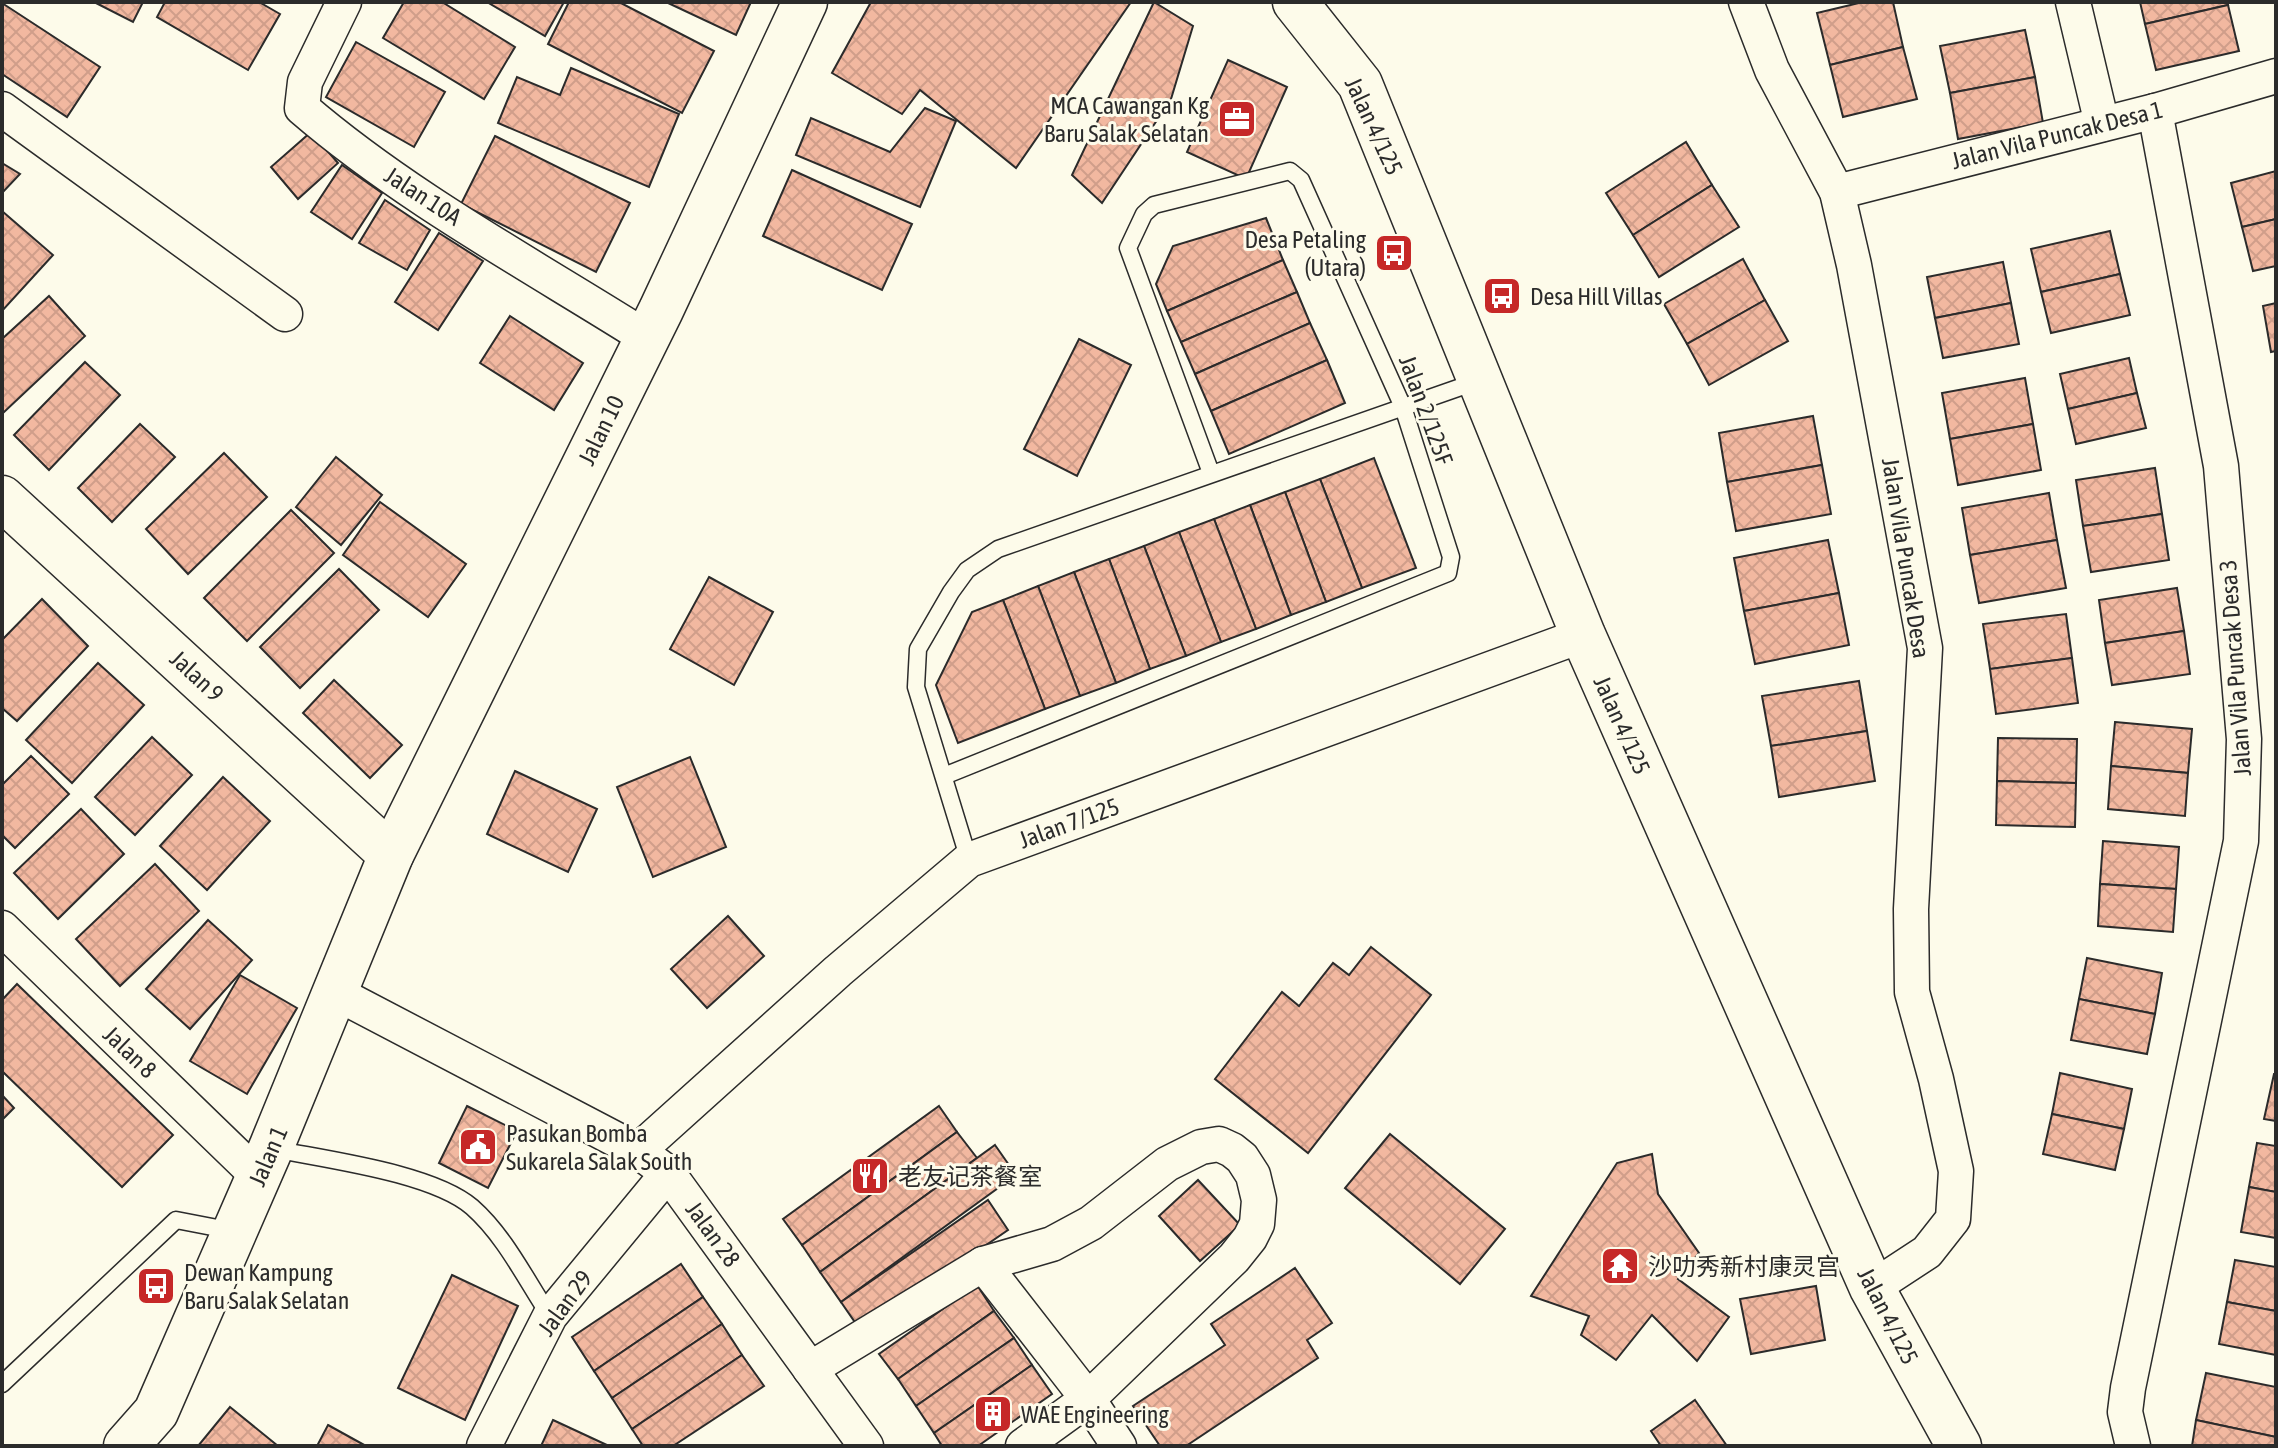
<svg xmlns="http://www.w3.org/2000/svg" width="2278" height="1448" font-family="'Asap Condensed','Noto Sans SC',sans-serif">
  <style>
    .building { fill: url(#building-cross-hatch); stroke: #2b2b2b; stroke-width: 2 }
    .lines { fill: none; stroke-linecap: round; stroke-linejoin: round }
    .lane-casing { stroke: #2b2b2b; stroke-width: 19 }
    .street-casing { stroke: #2b2b2b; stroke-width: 37 }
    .secondary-casing { stroke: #2b2b2b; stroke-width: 47 }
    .lane { stroke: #fdfbea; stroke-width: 16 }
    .street { stroke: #fdfbea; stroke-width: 34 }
    .secondary { stroke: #fdfbea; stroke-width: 44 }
    .labels { text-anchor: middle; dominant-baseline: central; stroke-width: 6; stroke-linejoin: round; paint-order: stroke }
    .poi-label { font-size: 24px; fill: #2b2b2b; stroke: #fdfbea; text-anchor: start }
    .street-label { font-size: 24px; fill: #2b2b2b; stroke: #fdfbea }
  </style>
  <defs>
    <pattern id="building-cross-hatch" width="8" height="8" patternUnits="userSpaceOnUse" patternTransform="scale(2)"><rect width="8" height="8" fill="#f2b8a0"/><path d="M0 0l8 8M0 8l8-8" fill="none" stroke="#d09e8a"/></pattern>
  </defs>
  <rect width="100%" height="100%" fill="#fdfbea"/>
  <!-- building -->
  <g class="building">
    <polygon points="94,2 143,2 133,22"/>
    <polygon points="165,2 259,2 280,14 248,70 157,17"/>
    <polygon points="404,2 442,2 515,47 484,99 383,38"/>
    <polygon points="487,2 564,2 545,36"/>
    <polygon points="569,2 619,2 714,51 682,113 548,44"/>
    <polygon points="666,2 751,2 736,35"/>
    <polygon points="871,2 1131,2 1016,168 920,90 902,114 832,73"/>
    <polygon points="1154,2 1193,26 1171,99 1102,203 1072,175"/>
    <polygon points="1863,2 1893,2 1903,47 1830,65 1817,13"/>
    <polygon points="2140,2 2227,2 2228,5 2145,24"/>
    <polygon points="2,3 100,67 67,117 2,74"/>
    <polygon points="2228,5 2239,51 2156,70 2145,24"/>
    <polygon points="2025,30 2035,77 1950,93 1940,46"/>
    <polygon points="356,42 445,92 414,147 326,97"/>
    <polygon points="1903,47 1917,99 1843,117 1830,65"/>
    <polygon points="1228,60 1287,87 1246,179 1187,152"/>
    <polygon points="571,68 679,114 649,187 498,123 517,77 560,95"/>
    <polygon points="2035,77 2043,123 1958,139 1950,93"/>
    <polygon points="925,108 956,121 920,207 796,155 811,118 890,152"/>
    <polygon points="311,132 338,163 298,199 271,167"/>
    <polygon points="495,136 630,203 596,272 461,204"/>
    <polygon points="1686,142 1712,185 1633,235 1606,193"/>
    <polygon points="2,163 20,174 2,193"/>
    <polygon points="342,165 382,193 352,239 311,212"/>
    <polygon points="792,170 912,224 882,290 763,236"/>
    <polygon points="2276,171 2276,219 2242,227 2231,183"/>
    <polygon points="1712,185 1739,227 1659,277 1633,235"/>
    <polygon points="385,200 430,230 407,270 359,243"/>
    <polygon points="2,211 53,255 2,311"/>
    <polygon points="1266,218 1283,260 1167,311 1156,284 1173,246"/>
    <polygon points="2276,219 2276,266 2253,271 2242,227"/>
    <polygon points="2110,231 2120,274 2041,292 2031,249"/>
    <polygon points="439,233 483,261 438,330 395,302"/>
    <polygon points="1743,259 1765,300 1687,344 1664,304"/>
    <polygon points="1283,260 1297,292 1181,342 1167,311"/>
    <polygon points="2003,262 2011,303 1935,318 1927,277"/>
    <polygon points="2120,274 2130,315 2051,333 2041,292"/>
    <polygon points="1297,292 1310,323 1195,374 1181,342"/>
    <polygon points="49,296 85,336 2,414 2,339"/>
    <polygon points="1765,300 1788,341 1709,385 1687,344"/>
    <polygon points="2011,303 2019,344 1943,358 1935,318"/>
    <polygon points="2276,303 2276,351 2271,352 2263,306"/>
    <polygon points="510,316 583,363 554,410 480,363"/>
    <polygon points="1310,323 1327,360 1211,411 1195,374"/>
    <polygon points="1079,339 1131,365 1077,476 1024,449"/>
    <polygon points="2129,358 2137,393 2068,409 2060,374"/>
    <polygon points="1327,360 1345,403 1229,454 1211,411"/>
    <polygon points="85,362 120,395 49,470 14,435"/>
    <polygon points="2025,378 2033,424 1950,439 1942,393"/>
    <polygon points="2137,393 2146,428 2076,444 2068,409"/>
    <polygon points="1813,416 1822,465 1727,482 1719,433"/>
    <polygon points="140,424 175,457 112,522 78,488"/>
    <polygon points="2033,424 2041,470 1958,485 1950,439"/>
    <polygon points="224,453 267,497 188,574 146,529"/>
    <polygon points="336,457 382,495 341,545 296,507"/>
    <polygon points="1374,458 1416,568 1362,588 1320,479"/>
    <polygon points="1822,465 1831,514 1736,531 1727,482"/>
    <polygon points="2155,468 2162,514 2083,526 2076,480"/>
    <polygon points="1320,479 1362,588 1326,602 1285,492"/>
    <polygon points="1285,492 1326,602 1291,615 1250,505"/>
    <polygon points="2049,493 2057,540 1970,555 1962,508"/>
    <polygon points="380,502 466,564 428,617 343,555"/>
    <polygon points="1250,505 1291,615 1256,629 1214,519"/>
    <polygon points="291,510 334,553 247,641 204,598"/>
    <polygon points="2162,514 2169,560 2091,572 2083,526"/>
    <polygon points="1214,519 1256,629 1221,642 1179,532"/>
    <polygon points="1179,532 1221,642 1186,656 1144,546"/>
    <polygon points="1828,540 1839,593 1744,611 1734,558"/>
    <polygon points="2057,540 2066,588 1979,603 1970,555"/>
    <polygon points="1144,546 1186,656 1150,669 1109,559"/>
    <polygon points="1109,559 1150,669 1116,683 1074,572"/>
    <polygon points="339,569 379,610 300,688 260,647"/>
    <polygon points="1074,572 1116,683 1080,696 1038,586"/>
    <polygon points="709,577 773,612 734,685 670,649"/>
    <polygon points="1038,586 1080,696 1045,709 1003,600"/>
    <polygon points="2177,588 2184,631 2105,643 2099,600"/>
    <polygon points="1839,593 1849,645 1755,664 1744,611"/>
    <polygon points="42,599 88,646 17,721 2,708 2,640"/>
    <polygon points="1003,600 1045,709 958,743 936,685 972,612"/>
    <polygon points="2066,614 2072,658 1990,669 1983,624"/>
    <polygon points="2184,631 2190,674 2112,685 2105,643"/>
    <polygon points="2072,658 2078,703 1996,714 1990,669"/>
    <polygon points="98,663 144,705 72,783 26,740"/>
    <polygon points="334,680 402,745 370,778 303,713"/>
    <polygon points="1859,681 1867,731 1771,746 1762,696"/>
    <polygon points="2115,722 2192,729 2188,773 2111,766"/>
    <polygon points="1867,731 1875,781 1779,797 1771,746"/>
    <polygon points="152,737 192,775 135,835 95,797"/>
    <polygon points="1998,738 2077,739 2076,783 1997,781"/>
    <polygon points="31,756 69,794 15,848 2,835 2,785"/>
    <polygon points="690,757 726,847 653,877 617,787"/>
    <polygon points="2111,766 2188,773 2185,816 2108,809"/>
    <polygon points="515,771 597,809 568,872 487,834"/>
    <polygon points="223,777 270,821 207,890 160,846"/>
    <polygon points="1997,781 2076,783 2075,827 1996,825"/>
    <polygon points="81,809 124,854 58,919 14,873"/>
    <polygon points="2103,841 2179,847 2176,889 2100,884"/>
    <polygon points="155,864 199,911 120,986 76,939"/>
    <polygon points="2100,884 2176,889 2173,932 2098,926"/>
    <polygon points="728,916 764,956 707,1008 671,969"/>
    <polygon points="208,920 252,960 190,1029 146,989"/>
    <polygon points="1371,947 1431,995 1308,1153 1215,1079 1282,992 1299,1006 1333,963 1349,975"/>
    <polygon points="2087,958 2162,973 2155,1014 2079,999"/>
    <polygon points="240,975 297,1008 247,1094 190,1061"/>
    <polygon points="17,984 173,1135 122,1187 2,1071 2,1000"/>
    <polygon points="2079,999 2155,1014 2147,1054 2071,1040"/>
    <polygon points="2060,1073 2132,1089 2124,1129 2052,1114"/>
    <polygon points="2274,1074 2276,1074 2276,1121 2264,1119"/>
    <polygon points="2,1095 14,1108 2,1120"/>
    <polygon points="467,1106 517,1131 488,1188 439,1163"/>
    <polygon points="939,1106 957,1132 802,1245 783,1219"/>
    <polygon points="2052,1114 2124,1129 2115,1170 2043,1154"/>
    <polygon points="957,1132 977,1158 820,1272 802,1245"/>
    <polygon points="1390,1134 1505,1229 1460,1284 1345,1188"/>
    <polygon points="2257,1143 2276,1146 2276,1192 2249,1187"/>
    <polygon points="995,1145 1016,1175 841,1302 820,1272"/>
    <polygon points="1652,1154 1658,1194 1699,1253 1678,1279 1729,1317 1697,1361 1652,1315 1616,1360 1581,1335 1589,1316 1531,1296 1617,1163"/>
    <polygon points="1198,1180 1240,1225 1200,1261 1159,1216"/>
    <polygon points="2249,1187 2276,1192 2276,1238 2241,1232"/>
    <polygon points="988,1200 1008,1230 861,1331 841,1302"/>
    <polygon points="2235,1260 2276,1267 2276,1311 2227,1302"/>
    <polygon points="681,1264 703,1297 594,1371 572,1337"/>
    <polygon points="1295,1268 1332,1323 1307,1340 1318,1358 1186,1446 1160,1446 1133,1406 1225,1345 1211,1324"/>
    <polygon points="452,1275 518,1306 465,1420 398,1388"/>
    <polygon points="977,1285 994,1311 898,1379 879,1354"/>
    <polygon points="1816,1286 1825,1340 1751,1354 1740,1299"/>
    <polygon points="703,1297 722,1324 612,1398 594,1371"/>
    <polygon points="2227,1302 2276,1311 2276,1355 2219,1344"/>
    <polygon points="994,1311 1014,1338 916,1406 898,1379"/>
    <polygon points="722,1324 742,1355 632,1429 612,1398"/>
    <polygon points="1014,1338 1032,1365 934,1433 916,1406"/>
    <polygon points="742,1355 764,1386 673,1446 643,1446 632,1429"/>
    <polygon points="1032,1365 1052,1394 978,1446 942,1446 934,1433"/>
    <polygon points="2206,1373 2276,1387 2276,1437 2196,1420"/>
    <polygon points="1695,1400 1727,1446 1661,1446 1651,1431"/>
    <polygon points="230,1407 278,1446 198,1446"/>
    <polygon points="553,1420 609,1446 541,1446"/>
    <polygon points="2196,1420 2276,1437 2276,1446 2192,1446"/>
    <polygon points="328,1425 366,1446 317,1446"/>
  </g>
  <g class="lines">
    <defs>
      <g id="lane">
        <polyline points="944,776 1448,573 1451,557 1403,407 1301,180 1290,171 1154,205 1144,214 1128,248 1211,473"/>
        <polyline points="969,860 916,687 918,649 951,592 967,570 998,549 1478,381"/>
        <path d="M274,1149C328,1160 432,1173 472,1207C505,1236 526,1280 550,1316"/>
        <polyline points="2,1384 176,1220 233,1231"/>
      </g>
      <g id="street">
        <path d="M344,2L305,82L302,108C404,196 533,266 647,338"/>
        <polyline points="1746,2 1772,70 1837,192 1854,265 1925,648 1911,909 1912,992 1936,1079 1956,1171 1953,1219 1927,1252 1872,1288"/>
        <polyline points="2073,2 2102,124"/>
        <polyline points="2,109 285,314"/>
        <polyline points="1837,192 2155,111 2276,76"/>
        <polyline points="2,928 259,1177"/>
        <polyline points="336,993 638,1151 668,1173 866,1446"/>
        <polyline points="638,1151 838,971 969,860 1583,635"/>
        <polyline points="983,1264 1088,1399 1119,1446"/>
        <polyline points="810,1369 983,1264 1052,1244 1091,1223 1167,1164 1201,1147 1219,1144 1232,1150 1242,1158 1253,1175 1259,1200 1257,1224 1250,1238 1234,1258 1088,1399 1023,1446"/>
        <polyline points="484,1446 550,1316 668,1173"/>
        <polyline points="2133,1446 2125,1412 2128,1388 2241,841 2244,739 2221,466 2155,111"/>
      </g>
      <g id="secondary">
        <polyline points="1295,2 1360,84 1583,635 1872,1288 1959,1446"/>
        <polyline points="2,498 391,855"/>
        <polyline points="126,1446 156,1412 271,1148 391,855 661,310 805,2"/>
      </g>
    </defs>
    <!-- lane casing -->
    <use href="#lane" class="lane-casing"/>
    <!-- street casing -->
    <use href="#street" class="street-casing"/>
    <!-- secondary casing -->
    <use href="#secondary" class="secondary-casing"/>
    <!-- lane -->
    <use href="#lane" class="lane"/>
    <!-- street -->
    <use href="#street" class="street"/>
    <!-- secondary -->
    <use href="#secondary" class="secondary"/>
  </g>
  <!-- icons -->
  <defs>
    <symbol id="office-square" viewBox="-11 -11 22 22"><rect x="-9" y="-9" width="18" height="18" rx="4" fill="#c62828" stroke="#fdfbea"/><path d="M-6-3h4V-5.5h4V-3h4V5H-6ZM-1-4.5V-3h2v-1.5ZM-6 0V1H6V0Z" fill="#fff"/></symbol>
    <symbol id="bus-square" viewBox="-11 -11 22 22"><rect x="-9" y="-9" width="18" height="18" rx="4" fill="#c62828" stroke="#fdfbea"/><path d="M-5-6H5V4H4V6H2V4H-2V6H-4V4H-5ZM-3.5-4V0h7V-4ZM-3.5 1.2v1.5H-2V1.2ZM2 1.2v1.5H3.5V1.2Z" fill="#fff"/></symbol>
    <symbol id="civic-square" viewBox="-11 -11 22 22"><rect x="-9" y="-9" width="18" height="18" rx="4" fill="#c62828" stroke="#fdfbea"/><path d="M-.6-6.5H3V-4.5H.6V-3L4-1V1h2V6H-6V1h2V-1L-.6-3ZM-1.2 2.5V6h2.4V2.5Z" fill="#fff"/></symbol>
    <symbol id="restaurant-square" viewBox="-11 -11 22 22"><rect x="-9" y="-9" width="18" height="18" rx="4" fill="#c62828" stroke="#fdfbea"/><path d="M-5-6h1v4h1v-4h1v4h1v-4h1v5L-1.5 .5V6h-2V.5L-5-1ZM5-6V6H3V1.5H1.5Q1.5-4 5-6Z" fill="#fff"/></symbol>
    <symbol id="temple-square" viewBox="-11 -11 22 22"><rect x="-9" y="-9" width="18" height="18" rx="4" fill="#c62828" stroke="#fdfbea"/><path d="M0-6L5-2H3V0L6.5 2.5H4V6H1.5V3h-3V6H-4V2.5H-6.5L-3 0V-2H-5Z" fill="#fff"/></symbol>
    <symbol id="building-square" viewBox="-11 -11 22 22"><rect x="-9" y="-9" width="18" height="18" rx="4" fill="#c62828" stroke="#fdfbea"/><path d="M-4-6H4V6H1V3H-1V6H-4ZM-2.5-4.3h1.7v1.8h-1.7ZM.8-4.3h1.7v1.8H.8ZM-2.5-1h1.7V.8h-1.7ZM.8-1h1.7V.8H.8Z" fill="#fff"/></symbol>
  </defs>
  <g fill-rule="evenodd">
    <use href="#office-square" x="1215" y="97" width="44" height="44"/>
    <use href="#bus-square" x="1372" y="231" width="44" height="44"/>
    <use href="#bus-square" x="1480" y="274" width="44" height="44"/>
    <use href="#civic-square" x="456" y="1125" width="44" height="44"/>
    <use href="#restaurant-square" x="848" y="1154" width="44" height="44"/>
    <use href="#temple-square" x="1598" y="1244" width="44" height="44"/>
    <use href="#bus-square" x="134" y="1264" width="44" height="44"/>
    <use href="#building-square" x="971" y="1392" width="44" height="44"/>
  </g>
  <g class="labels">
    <!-- poi labels -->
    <g class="poi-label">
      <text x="1209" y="105" text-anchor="end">MCA Cawangan Kg<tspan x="1209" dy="28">Baru Salak Selatan</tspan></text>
      <text x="1366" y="239" text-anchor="end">Desa Petaling<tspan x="1366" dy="28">(Utara)</tspan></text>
      <text x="1530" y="296">Desa Hill Villas</text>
      <text x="506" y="1133">Pasukan Bomba<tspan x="506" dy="28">Sukarela Salak South</tspan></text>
      <text x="898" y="1176">老友记茶餐室</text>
      <text x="1648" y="1266">沙叻秀新村康灵宫</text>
      <text x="184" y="1272">Dewan Kampung<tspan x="184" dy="28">Baru Salak Selatan</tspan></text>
      <text x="1021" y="1414">WAE Engineering</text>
    </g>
    <!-- street labels -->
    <g class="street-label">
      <text transform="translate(1374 126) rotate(65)">Jalan 4/125</text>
      <text transform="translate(2057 135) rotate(-14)">Jalan Vila Puncak Desa 1</text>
      <text transform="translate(423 196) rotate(33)">Jalan 10A</text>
      <text transform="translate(1426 410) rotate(70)">Jalan 2/125F</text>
      <text transform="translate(601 430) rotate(-64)">Jalan 10</text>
      <text transform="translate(1906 558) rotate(81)">Jalan Vila Puncak Desa</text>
      <text transform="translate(2235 668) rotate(-94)">Jalan Vila Puncak Desa 3</text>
      <text transform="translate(197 676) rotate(43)">Jalan 9</text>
      <text transform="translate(1622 725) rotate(66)">Jalan 4/125</text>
      <text transform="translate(1069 823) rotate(-20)">Jalan 7/125</text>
      <text transform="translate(130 1052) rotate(44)">Jalan 8</text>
      <text transform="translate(268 1156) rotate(-67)">Jalan 1</text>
      <text transform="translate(713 1234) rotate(54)">Jalan 28</text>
      <text transform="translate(565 1303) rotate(-54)">Jalan 29</text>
      <text transform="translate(1888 1316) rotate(63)">Jalan 4/125</text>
    </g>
  </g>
  <!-- border -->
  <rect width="2278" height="1448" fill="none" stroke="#2b2b2b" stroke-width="8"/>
</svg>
